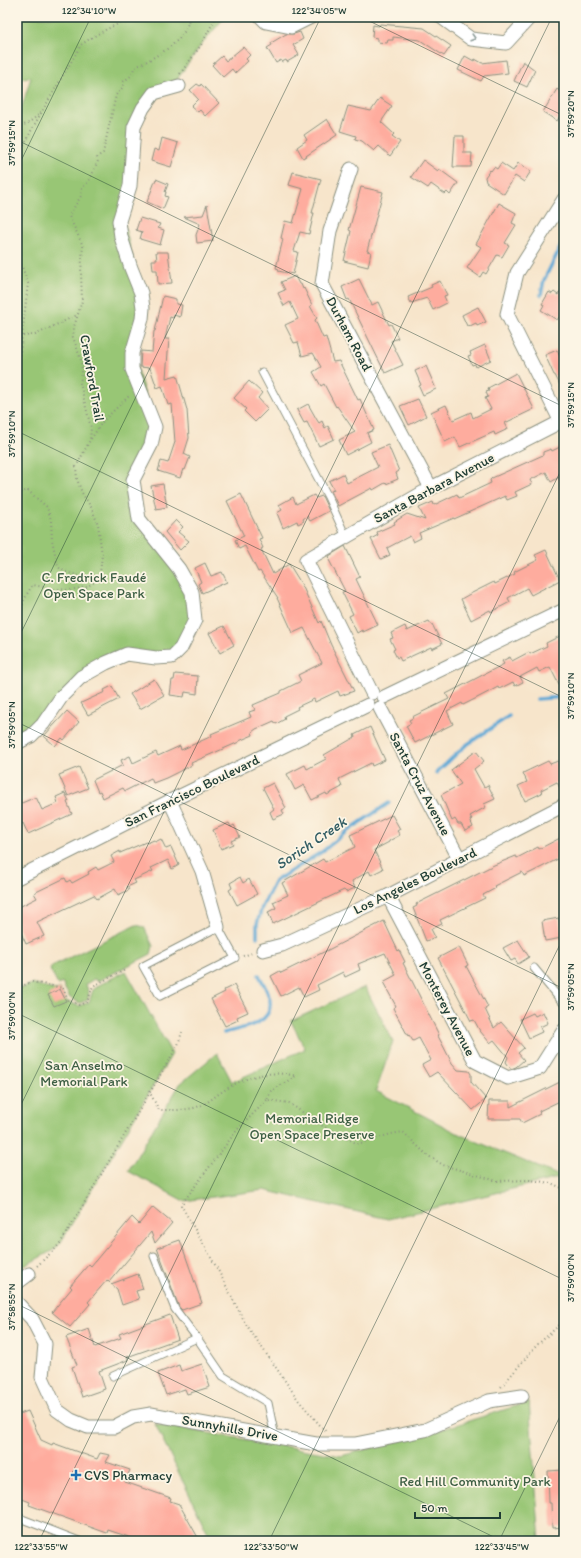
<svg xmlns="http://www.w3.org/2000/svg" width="581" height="1558" font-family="Itim,sans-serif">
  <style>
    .green { fill: #98c674; stroke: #5c8254 }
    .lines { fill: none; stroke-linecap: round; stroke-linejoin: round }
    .stream { stroke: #5da7d5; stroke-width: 3.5 }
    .building { fill: #feac9e }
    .service-casing { stroke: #8b9180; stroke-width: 9 }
    .minor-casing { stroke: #8b9180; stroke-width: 15 }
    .path { stroke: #8b9180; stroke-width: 2; stroke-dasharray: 1 3; stroke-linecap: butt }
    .service { stroke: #fff; stroke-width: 7 }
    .minor { stroke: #fff; stroke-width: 13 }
    .oneway { stroke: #8f9e9a }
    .ticks { fill: none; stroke: #1f3d34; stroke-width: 1; stroke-opacity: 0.45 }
    .poi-dot { fill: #1f6fb2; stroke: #fcf5e5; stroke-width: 1.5 }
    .labels { text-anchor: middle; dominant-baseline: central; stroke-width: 3.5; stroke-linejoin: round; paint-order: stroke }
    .street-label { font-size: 14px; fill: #1f3d34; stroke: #fcf5e5 }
    .park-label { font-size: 14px; fill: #3d5f44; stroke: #fcf5e5 }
    .poi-label { font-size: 14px; fill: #1f3d34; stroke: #fcf5e5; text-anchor: start }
    .water-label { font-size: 15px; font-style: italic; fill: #325d64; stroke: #fcf5e5 }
    .neatline { fill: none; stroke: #1f3d34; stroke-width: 1.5 }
    .ticks-label { font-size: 10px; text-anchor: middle; fill: #1f3d34 }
  </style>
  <rect width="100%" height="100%" fill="#fcf5e5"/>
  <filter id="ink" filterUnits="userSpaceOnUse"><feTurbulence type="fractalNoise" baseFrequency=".025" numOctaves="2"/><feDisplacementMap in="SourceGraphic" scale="8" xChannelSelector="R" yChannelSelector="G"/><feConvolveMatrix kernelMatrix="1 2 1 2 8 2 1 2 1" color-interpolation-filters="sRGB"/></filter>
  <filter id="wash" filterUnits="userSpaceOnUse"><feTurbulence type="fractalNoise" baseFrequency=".012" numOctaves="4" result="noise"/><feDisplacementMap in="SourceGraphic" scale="16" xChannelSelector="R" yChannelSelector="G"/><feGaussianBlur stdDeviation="0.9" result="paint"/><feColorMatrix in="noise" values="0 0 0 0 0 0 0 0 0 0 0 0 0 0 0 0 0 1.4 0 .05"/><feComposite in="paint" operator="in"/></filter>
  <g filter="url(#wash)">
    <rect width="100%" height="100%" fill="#f7e5cb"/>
    <!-- green -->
    <g class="green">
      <polygon points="17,17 225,17 201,45 171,88 143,108 121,211 141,293 132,353 155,427 133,480 139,519 179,569 195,620 172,657 127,654 106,663 17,743 17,123 31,77 17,79"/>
      <polygon points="136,925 144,927 153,946 151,954 98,981 94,979 86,984 89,994 87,1000 80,1003 70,998 62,983 58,985 50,970 52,966"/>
      <polygon points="126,971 172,1054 61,1242 55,1249 17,1270 17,990 32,984 55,990 60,989 66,1001 79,1006 89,1002 93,990 99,985"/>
      <polygon points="365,987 393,1041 376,1091 461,1135 562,1177 388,1219 264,1190 184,1201 128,1171 180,1084 217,1053 232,1082 305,1049 291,1021"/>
      <polygon points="529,1402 540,1541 212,1541 155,1424 341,1456 440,1430"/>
    </g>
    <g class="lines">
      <!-- stream -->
      <g class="stream">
        <polyline points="541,295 544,280 564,240"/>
        <polyline points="537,699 564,697"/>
        <polyline points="436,773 465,746 509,716"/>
        <polyline points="257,937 257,924 262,907 275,881 323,851 346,832 389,803"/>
        <path d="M224,1033C241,1028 273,1025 270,1001C269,993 263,983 259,975"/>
      </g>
    </g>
    <g id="blocks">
      <!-- building -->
      <g class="building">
        <polygon points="380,24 424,28 451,46 444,56 420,40 393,37 393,40 388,40 387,43 377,42 377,38 372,37 373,25 379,26"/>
        <polygon points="300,32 303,39 293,45 299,55 287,62 286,60 282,62 281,60 276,63 267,48 272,45 271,43 286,34 294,34"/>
        <polygon points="243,47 250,55 246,59 248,61 235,73 232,69 223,77 212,65 222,56 226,61"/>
        <polygon points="465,56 474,61 475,59 482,63 506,60 508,73 484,76 481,81 458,70"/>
        <polygon points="523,61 535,70 527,87 514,81"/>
        <polygon points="197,84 200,86 201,84 219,103 205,116 200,110 198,112 191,106 198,99 190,90"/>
        <polygon points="557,89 564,94 564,109 557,121 543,112"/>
        <polygon points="380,98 392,106 381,122 394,134 392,136 400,142 390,156 379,146 374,151 362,141 355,139 356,136 340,131 348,106 371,111"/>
        <polygon points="327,119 337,135 303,158 297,147 307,140 304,135"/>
        <polygon points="455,136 464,136 464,153 472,153 471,167 453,167"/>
        <polygon points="162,138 178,143 171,167 151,161 154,149 159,151"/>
        <polygon points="423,160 438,171 439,169 458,183 450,195 447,192 445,194 431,184 428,188 411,177"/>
        <polygon points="501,163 513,171 518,163 531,171 524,182 515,176 504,194 486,182 485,177 490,170 491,171 494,167 497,169"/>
        <polygon points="293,172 321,179 312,213 314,213 309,234 300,232 294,251 298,252 293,274 278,271 279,269 276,268 283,239 281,238 285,221 293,223 303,189 289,185"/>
        <polygon points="156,179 168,184 165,192 166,192 165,196 168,197 163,209 147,202"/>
        <polygon points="361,187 383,192 367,251 371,252 368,267 344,261 351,231 349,230"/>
        <polygon points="499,203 516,213 512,223 516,225 505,243 509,245 502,257 497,255 486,274 483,272 480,277 467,268 481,247 476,244"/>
        <polygon points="207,205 213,241 197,243 196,235 200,224 184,217 203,215"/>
        <polygon points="140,218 160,224 158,228 164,230 160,245 140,239 142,232 136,230"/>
        <polygon points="156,252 168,252 172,283 158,284 157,270 153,270 152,260 157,260"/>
        <polygon points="295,276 299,284 301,284 303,289 304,288 312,305 310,306 317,318 315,320 323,338 326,337 333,362 339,361 358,400 360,399 374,430 367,433 371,442 346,455 339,440 355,432 337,406 336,407 324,384 321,386 313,372 321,367 313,353 302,356 298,342 294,343 285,325 298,319 290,302 284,306 278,293 285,290 281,282"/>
        <polygon points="359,279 372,305 378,302 389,325 391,324 398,338 391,341 403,365 385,373 349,299 347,300 342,287"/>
        <polygon points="440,281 447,295 444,296 447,303 433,310 427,298 411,303 408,297 432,287 431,285"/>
        <polygon points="564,285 564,310 557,320 541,310 544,305 542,304 549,292 552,294 554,292 558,295"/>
        <polygon points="163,296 176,299 176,304 182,305 180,317 174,315 173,318 170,317 165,339 169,339 166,378 177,375 187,410 189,438 184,454 190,457 185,470 183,469 180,478 158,471 161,461 168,463 175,442 172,404 168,405 162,386 157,388 150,368 140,367 141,351 152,352 154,331 155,331"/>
        <polygon points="478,307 486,322 477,326 476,323 470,326 469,325 467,326 462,315"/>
        <polygon points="485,345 491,360 476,367 475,364 472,365 468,356 471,355 470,352"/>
        <polygon points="557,350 561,359 564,357 564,393 555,375 554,375 545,355"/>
        <polygon points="426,366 436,389 423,395 419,386 421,385 415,371"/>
        <polygon points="516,373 534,409 505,423 508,429 495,435 494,432 460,447 455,437 445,442 431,412 446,405 453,420 471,412 473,418 491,409 485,398 488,397 486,392 489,391 488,388"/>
        <polygon points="249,381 262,393 258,398 268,409 255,422 244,411 246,409 234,398"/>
        <polygon points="418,399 426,416 409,425 400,406"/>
        <polygon points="308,404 317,420 319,423 322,421 325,428 328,426 334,439 319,446 307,422 304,423 297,410"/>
        <polygon points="388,445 399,471 396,473 398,479 386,484 385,483 373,490 372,488 338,506 331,491 334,490 329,481 343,474 347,483 378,467 371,452"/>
        <polygon points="564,445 564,474 551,482 546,472 530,480 532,484 515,492 517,496 507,500 505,496 454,519 454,518 419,533 421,538 413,542 410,536 387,548 390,555 381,559 371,539 378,535 377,532 395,524 394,522 407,514 425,520 419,508 433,502 434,505 457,494 459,498 491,483 490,480 492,478 543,455 543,452 551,449 552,451"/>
        <polygon points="163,484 167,507 156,509 151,486"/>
        <polygon points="241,494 262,538 259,539 263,548 261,549 273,574 289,564 302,585 319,623 321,621 331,645 354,691 340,696 338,691 315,702 314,699 297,707 298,709 284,716 285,719 276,724 274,721 256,729 252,732 253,735 239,741 239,742 191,763 192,765 166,778 153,783 151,778 125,791 123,788 103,798 100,791 98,792 93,780 123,765 121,760 130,756 133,763 156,752 158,756 180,746 181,750 212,736 211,734 251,717 249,712 255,710 253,705 281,693 281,691 301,681 298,675 322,663 304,628 293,633 277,598 278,598 260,571 258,572 245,546 239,549 235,540 244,536 227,501"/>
        <polygon points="314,495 316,498 322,496 329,511 310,521 307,516 303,519 304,521 298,524 297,521 283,528 277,513 282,510 279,505 293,497 296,504"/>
        <polygon points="176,520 183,527 178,532 189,541 180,550 165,532"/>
        <polygon points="345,546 360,577 356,579 378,625 363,632 362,630 357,633 349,616 353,614 342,592 345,591 329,560 330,559 329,556"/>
        <polygon points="546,550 560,580 531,595 527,588 508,598 510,602 491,612 490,610 471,620 461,599 468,595 494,582 495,584 515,574 514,572 538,560 535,555"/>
        <polygon points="205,563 211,576 222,572 227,582 202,593 198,584 201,582 195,568"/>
        <polygon points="429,621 431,624 432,624 442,644 432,649 431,647 401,661 399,657 397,658 393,650 395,649 390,639 393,638 391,633 405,626 407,631"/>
        <polygon points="224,626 234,645 220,653 209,633"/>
        <polygon points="564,634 564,667 561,669 564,676 564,695 550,667 539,672 537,668 520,677 523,682 515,686 513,682 499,689 498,687 477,698 463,705 462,703 447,711 453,724 415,743 406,726 411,723 409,720 413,718 412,717 449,699 446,694 504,664 502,661 510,657 512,661 529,652 530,654 547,646 546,643"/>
        <polygon points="175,674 198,676 197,694 185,692 184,697 170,695 172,680 174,680"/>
        <polygon points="154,679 164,695 140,709 130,694"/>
        <polygon points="112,686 119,699 88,715 81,703 105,692 104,690"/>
        <polygon points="67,711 79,722 64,740 62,738 55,746 44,736"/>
        <polygon points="370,727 385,760 372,766 371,763 339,779 342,787 327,795 326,793 312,800 304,785 295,790 287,774 305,765 307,769 326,759 324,755 355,737 354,735"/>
        <polygon points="476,751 484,761 474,769 484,787 488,785 495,799 484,804 486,807 470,816 472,819 470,820 473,827 465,831 461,824 458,824 455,819 452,821 441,795 461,784 451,770"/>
        <polygon points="548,761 550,764 558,761 564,774 564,796 557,782 541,790 542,793 525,801 518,786 527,782 523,773"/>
        <polygon points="79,767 88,788 68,796 59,775"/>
        <polygon points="273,783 286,808 282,810 284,814 273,819 270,812 274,809 263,788"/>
        <polygon points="65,793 69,801 67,802 72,814 28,834 23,823 17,826 17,805 36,797 42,810 58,803 56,797"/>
        <polygon points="392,815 400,829 397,831 400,835 389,841 389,842 374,850 383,869 371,875 369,871 352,881 355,888 346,892 344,890 273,924 268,912 276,908 273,902 288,895 282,883 323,859 325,862 355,847 350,835"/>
        <polygon points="229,823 231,827 234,825 240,837 231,841 233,844 221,849 213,830"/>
        <polygon points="564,836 564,856 524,876 522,872 494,886 496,888 483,895 485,898 440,920 442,924 431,929 435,937 426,941 413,908 417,906 416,904 494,865 516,856 517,858 538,847 539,849"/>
        <polygon points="161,839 166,849 171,847 179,865 172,869 168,860 151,868 153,871 134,880 136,883 127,887 129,890 118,895 115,889 97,899 94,895 37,922 44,936 26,944 17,924 17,908 37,898 34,893 65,878 67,882 70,880 72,883 89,874 88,872 96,867 98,870 114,862 111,856 120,851 120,853 146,842 147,843 154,840 155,842"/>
        <polygon points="240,877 243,883 249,879 257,894 237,905 229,890 232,888 230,883"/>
        <polygon points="559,918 562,938 545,941 542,921"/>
        <polygon points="384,921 398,951 399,950 405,962 403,963 439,1035 438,1036 452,1063 458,1070 469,1071 471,1074 471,1082 486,1099 473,1110 437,1072 429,1077 422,1065 431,1060 419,1038 413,1041 409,1035 408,1036 393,1008 396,1006 383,982 396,975 385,953 358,964 360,970 345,977 343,972 317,985 319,990 304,997 299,987 281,996 271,976 280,971 281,973 330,949"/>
        <polygon points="518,940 529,957 518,964 515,959 511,961 503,948"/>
        <polygon points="459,947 468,965 466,966 488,1007 485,1009 494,1028 501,1022 524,1048 518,1053 524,1060 516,1067 511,1069 506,1062 508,1057 494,1040 490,1043 480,1031 474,1020 471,1021 438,958"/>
        <polygon points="234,985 248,1012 237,1017 238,1020 225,1026 211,999 225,992 224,990"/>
        <polygon points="60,989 66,1001 54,1006 48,995"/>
        <polygon points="543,1012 548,1023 540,1027 542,1032 529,1038 520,1019 533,1013 535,1016"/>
        <polygon points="564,1080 564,1099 539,1111 540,1114 522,1123 520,1119 488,1119 489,1101 510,1101 510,1107"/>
        <polygon points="153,1207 172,1223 155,1243 151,1232 109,1282 107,1280 88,1302 90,1304 70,1327 52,1312 72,1288 70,1286 89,1264 91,1266 132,1217 139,1224"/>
        <polygon points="180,1240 202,1303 182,1310 179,1307 157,1248"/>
        <polygon points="138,1274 143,1289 136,1291 139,1299 122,1305 117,1289 111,1284"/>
        <polygon points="170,1315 178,1339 127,1357 128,1360 99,1371 105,1389 82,1397 72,1367 77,1365 66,1337 89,1329 95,1347 121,1338 119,1334"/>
        <polygon points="202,1364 210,1387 187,1394 185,1389 166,1395 158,1373 179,1365 181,1371"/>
        <polygon points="28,1411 41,1440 52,1445 53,1443 97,1459 100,1453 110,1455 106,1462 130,1470 125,1482 171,1498 170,1501 179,1504 200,1541 141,1541 108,1530 107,1533 29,1505 30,1502 17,1497 17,1415"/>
        <polygon points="564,1470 564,1527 552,1528 551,1503 549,1503 548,1471"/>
      </g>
    </g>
  </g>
  <g filter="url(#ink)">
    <use href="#blocks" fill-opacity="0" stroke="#8b9180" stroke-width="1"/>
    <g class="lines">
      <defs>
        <g id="service">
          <polyline points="262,372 328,497 346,537"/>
          <polygon points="218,927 235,958 160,996 143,966"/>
          <polyline points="534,968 564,1004"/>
          <polyline points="154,1256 175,1309 197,1338"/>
          <polyline points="113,1376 197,1338 223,1376 268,1403 275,1437"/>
          <polyline points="17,1517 79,1541"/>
          <polyline points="17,1528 21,1519"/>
        </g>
        <g id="minor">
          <polyline points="261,17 266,22 291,27 311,17"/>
          <polyline points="441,17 471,39 506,43 530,17"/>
          <polyline points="351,169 330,231 322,284 431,488"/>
          <polyline points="561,422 507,314 517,273 564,199"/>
          <polyline points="372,693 306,560 431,488 564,420"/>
          <polyline points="384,697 564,610"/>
          <polyline points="380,708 460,860"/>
          <polyline points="17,743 31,736 43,724 62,696 81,677 106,663 127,654 156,658 172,657 181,648 195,620 192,592 179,569 139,519 133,480 151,445 155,427 132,369 132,353 142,319 143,308 141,293 131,268 121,237 119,221 130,186 134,127 143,108 154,93 179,86"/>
          <polyline points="170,801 202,871 218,927"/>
          <polyline points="17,878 170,801 368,705"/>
          <polyline points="388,896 475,1061 508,1078 540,1068 564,1030"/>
          <polyline points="263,950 282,945 388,896 564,805"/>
          <polyline points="17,1283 29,1274"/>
          <polyline points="17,1303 32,1319 45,1344 42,1377 57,1410 71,1420 88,1427 114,1427 133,1417 151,1414 316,1444 355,1444 425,1430 489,1401 522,1396"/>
        </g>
      </defs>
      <!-- service casing -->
      <use href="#service" class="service-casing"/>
      <!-- minor casing -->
      <use href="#minor" class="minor-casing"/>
      <!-- path -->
      <g class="path">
        <polyline points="180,74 201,45 216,17"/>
        <polyline points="17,124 20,126 27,124 41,113"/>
        <path d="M17,160L33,127L81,45C97,33 115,25 133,17"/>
        <polyline points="17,262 22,267 28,283 19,363 19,393 17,403"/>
        <polyline points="23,336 35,335 77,315"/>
        <polyline points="91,439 103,421 130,395"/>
        <path d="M17,495L27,490L47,507L51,520L52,540L58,567C70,576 83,576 97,577"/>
        <path d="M17,624C20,611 25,594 33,585L53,589L70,590L86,587L95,582L100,573L102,555L98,524L91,507L82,493L77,479L76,467L90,440L91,428L80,383L82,373L81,360L73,337L74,327L82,301L81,272L83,246L69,216L81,196L82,188L89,181L98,161L97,157L103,153L116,95L123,87V82L132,75L134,68C154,57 187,43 189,17"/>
        <polyline points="243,956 252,953"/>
        <polyline points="17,988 32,982 63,988 68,1000 79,1005 87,1002 93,986 125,970"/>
        <path d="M149,1091L159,1110C173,1110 189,1111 202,1105C209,1102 214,1097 220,1093C244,1077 268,1069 296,1076L271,1091L267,1100L289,1103L321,1125L358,1144L391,1134L403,1132L427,1155L443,1165L497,1181L530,1180L551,1183L564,1189"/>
        <polyline points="267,1100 237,1130 181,1205 218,1270 245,1323 299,1401 326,1432"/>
        <polyline points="37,1266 55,1249 61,1242 178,1045 182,1032"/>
        <polyline points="501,1387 537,1345 564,1321"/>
      </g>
      <!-- service -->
      <use href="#service" class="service"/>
      <!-- minor -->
      <use href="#minor" class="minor"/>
    </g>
    <!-- one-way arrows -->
    <defs><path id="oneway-chevron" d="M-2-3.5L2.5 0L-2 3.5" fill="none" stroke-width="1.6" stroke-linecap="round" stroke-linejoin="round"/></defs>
    <use class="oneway" href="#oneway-chevron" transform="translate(473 38) rotate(17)"/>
  </g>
  <!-- ticks -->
  <path class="ticks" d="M361,17L564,116M17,140L564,407M17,169L91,17M17,431L564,698M17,641L321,17M17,722L564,989M17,1013L564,1280M17,1113L552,17M17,1304L502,1541M39,1541L564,464M269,1541L564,936M499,1541L564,1408"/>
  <!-- markers -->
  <path class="poi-dot" d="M74 1469h4v4h4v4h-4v4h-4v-4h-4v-4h4z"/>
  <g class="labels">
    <!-- street labels -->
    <g class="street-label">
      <text transform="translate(349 334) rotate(62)">Durham Road</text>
      <text transform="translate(92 378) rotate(80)">Crawford Trail</text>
      <text transform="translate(434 488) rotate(-28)">Santa Barbara Avenue</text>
      <text transform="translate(420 784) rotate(62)">Santa Cruz Avenue</text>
      <text transform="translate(192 791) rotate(-26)">San Francisco Boulevard</text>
      <text transform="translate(415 881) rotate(-26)">Los Angeles Boulevard</text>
      <text transform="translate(447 1009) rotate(62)">Monterey Avenue</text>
      <text transform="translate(230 1428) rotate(10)">Sunnyhills Drive</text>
    </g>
    <!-- park labels -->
    <g class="park-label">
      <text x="94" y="577">C. Fredrick Faudé<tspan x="94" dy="16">Open Space Park</tspan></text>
      <text x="84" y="1065">San Anselmo<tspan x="84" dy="16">Memorial Park</tspan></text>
      <text x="312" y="1118">Memorial Ridge<tspan x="312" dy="16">Open Space Preserve</tspan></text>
      <text x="475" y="1481">Red Hill Community Park</text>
    </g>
    <!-- poi labels -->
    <g class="poi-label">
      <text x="84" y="1475">CVS Pharmacy</text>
    </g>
    <!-- water labels -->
    <g class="water-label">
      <text transform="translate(311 843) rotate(-34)">Sorich Creek</text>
    </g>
  </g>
  <!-- margin -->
  <rect width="581" height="1558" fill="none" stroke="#fcf5e5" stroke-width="44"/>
  <!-- scale -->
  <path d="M415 1512v6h85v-6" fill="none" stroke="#1f3d34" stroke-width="2"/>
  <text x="421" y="1512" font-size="12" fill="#1f3d34" stroke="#fcf5e5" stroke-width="3" paint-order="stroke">50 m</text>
  <rect x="22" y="22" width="537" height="1514" class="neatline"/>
  <g class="ticks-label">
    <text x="89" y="14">122°34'10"W</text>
    <text x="319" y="14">122°34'05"W</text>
    <text transform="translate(570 114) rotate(-90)" y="4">37°59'20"N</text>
    <text transform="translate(11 143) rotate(-90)" y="4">37°59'15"N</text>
    <text transform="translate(570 405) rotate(-90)" y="4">37°59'15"N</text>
    <text transform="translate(11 434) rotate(-90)" y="4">37°59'10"N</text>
    <text transform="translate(570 696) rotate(-90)" y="4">37°59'10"N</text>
    <text transform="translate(11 725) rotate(-90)" y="4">37°59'05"N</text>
    <text transform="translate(570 987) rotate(-90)" y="4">37°59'05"N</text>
    <text transform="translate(11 1016) rotate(-90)" y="4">37°59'00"N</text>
    <text transform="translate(570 1278) rotate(-90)" y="4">37°59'00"N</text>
    <text transform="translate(11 1307) rotate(-90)" y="4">37°58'55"N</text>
    <text x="41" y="1550">122°33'55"W</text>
    <text x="271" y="1550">122°33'50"W</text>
    <text x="502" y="1550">122°33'45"W</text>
  </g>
</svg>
